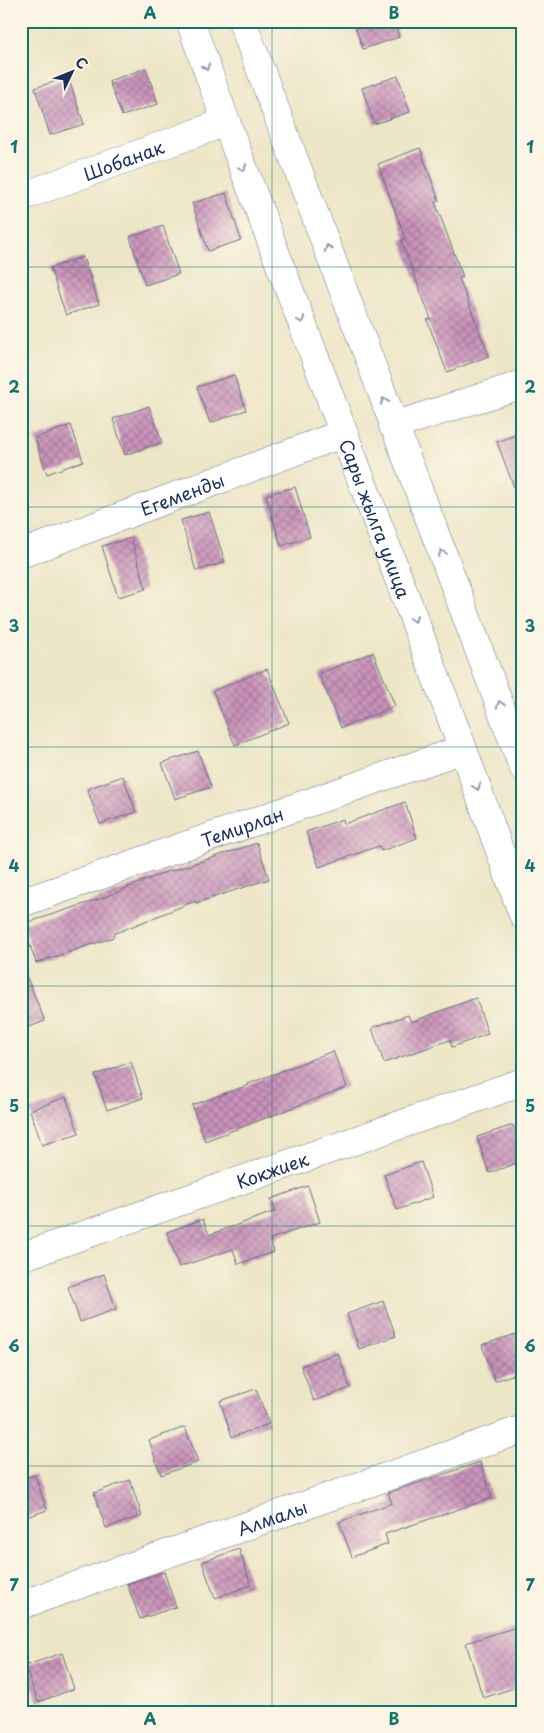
<svg xmlns="http://www.w3.org/2000/svg" width="544" height="1733" font-family="'Playpen Sans',sans-serif">
  <style>
    .building { fill: url(#building-cross-hatch) }
    .lines { fill: none; stroke-linecap: round; stroke-linejoin: round }
    .minor-casing { stroke: #646f82; stroke-width: 29 }
    .minor { stroke: #fff; stroke-width: 28 }
    .oneway { stroke: #8d97ae }
    .grid { fill: none; stroke: #0f766e; stroke-width: 1; stroke-opacity: 0.55 }
    .labels { text-anchor: middle; dominant-baseline: central; stroke-width: 4.5; stroke-linejoin: round; paint-order: stroke }
    .street-label { font-size: 18px; fill: #1b2f5e; stroke: #fcf5e5 }
    .neatline { fill: none; stroke: #0f766e; stroke-width: 2 }
    .grid-label { font-size: 16px; text-anchor: middle; font-weight: bold; fill: #0f766e }
  </style>
  <defs>
    <pattern id="building-cross-hatch" width="8" height="8" patternUnits="userSpaceOnUse" patternTransform="scale(1.25)"><rect width="8" height="8" fill="#ca93ba"/><path d="M0 0l8 8M0 8l8-8" fill="none" stroke="#a3789a"/></pattern>
  </defs>
  <rect width="100%" height="100%" fill="#fcf5e5"/>
  <filter id="ink" filterUnits="userSpaceOnUse"><feTurbulence type="fractalNoise" baseFrequency=".02" numOctaves="2"/><feDisplacementMap in="SourceGraphic" scale="10" xChannelSelector="R" yChannelSelector="G"/><feConvolveMatrix kernelMatrix="1 2 1 2 8 2 1 2 1" color-interpolation-filters="sRGB"/></filter>
  <filter id="wash" filterUnits="userSpaceOnUse"><feTurbulence type="fractalNoise" baseFrequency=".0096" numOctaves="4" result="noise"/><feDisplacementMap in="SourceGraphic" scale="20" xChannelSelector="R" yChannelSelector="G"/><feGaussianBlur stdDeviation="1.12" result="paint"/><feColorMatrix in="noise" values="0 0 0 0 0 0 0 0 0 0 0 0 0 0 0 0 0 1.4 0 .05"/><feComposite in="paint" operator="in"/></filter>
  <g filter="url(#wash)">
    <rect width="100%" height="100%" fill="#ece5c6"/>
    <g id="blocks">
      <!-- building -->
      <g class="building">
        <polygon points="353,21 394,21 399,37 363,49"/>
        <polygon points="146,68 158,104 122,116 109,81"/>
        <polygon points="398,76 410,112 374,124 362,88"/>
        <polygon points="68,77 84,124 50,135 35,88"/>
        <polygon points="420,148 439,201 435,202 463,277 459,278 489,356 447,372 427,320 431,319 401,240 405,238 378,164"/>
        <polygon points="226,193 241,240 208,251 192,203"/>
        <polygon points="163,226 179,274 145,285 130,237"/>
        <polygon points="83,257 99,304 66,315 50,268"/>
        <polygon points="234,375 246,410 210,423 197,387"/>
        <polygon points="149,406 162,442 125,455 113,419"/>
        <polygon points="71,425 83,461 47,474 35,438"/>
        <polygon points="523,432 523,505 521,506 497,442"/>
        <polygon points="295,487 310,537 281,546 266,495"/>
        <polygon points="209,512 225,562 196,571 181,520"/>
        <polygon points="131,538 146,589 118,597 102,546"/>
        <polygon points="373,652 395,706 341,728 319,674"/>
        <polygon points="267,669 289,723 235,745 213,691"/>
        <polygon points="198,751 211,787 175,799 162,763"/>
        <polygon points="123,776 136,812 100,824 87,789"/>
        <polygon points="405,802 417,838 381,851 379,846 319,867 306,832 343,819 344,824"/>
        <polygon points="257,843 269,879 196,903 195,901 113,934 114,937 36,963 23,924 100,899 171,870 172,871"/>
        <polygon points="21,963 45,1021 21,1030"/>
        <polygon points="476,998 488,1034 452,1047 450,1040 384,1063 372,1028 408,1015 411,1022"/>
        <polygon points="333,1051 347,1087 205,1141 192,1105 249,1085 248,1084"/>
        <polygon points="131,1062 143,1098 107,1110 95,1075"/>
        <polygon points="66,1097 79,1133 42,1145 30,1110"/>
        <polygon points="513,1125 523,1151 523,1161 489,1173 477,1137"/>
        <polygon points="421,1162 433,1197 397,1210 384,1175"/>
        <polygon points="308,1186 320,1222 270,1239 274,1252 238,1264 233,1249 179,1267 167,1232 203,1219 209,1235 276,1211 271,1199"/>
        <polygon points="104,1274 116,1309 80,1322 68,1287"/>
        <polygon points="383,1301 396,1336 359,1349 347,1314"/>
        <polygon points="519,1333 523,1344 523,1371 495,1381 482,1345"/>
        <polygon points="338,1353 350,1388 314,1401 301,1366"/>
        <polygon points="256,1389 269,1424 232,1437 220,1401"/>
        <polygon points="185,1427 198,1462 161,1475 149,1440"/>
        <polygon points="480,1462 492,1498 385,1534 388,1544 352,1557 339,1522 392,1503 388,1493"/>
        <polygon points="35,1475 47,1510 21,1519 21,1479"/>
        <polygon points="130,1480 142,1516 106,1528 94,1493"/>
        <polygon points="239,1549 251,1585 215,1598 202,1562"/>
        <polygon points="164,1572 176,1607 140,1619 127,1584"/>
        <polygon points="516,1627 523,1650 523,1685 483,1698 466,1643"/>
        <polygon points="62,1653 74,1689 38,1702 25,1666"/>
      </g>
    </g>
  </g>
  <g filter="url(#ink)">
    <use href="#blocks" fill-opacity="0" stroke="#646f82" stroke-width="1"/>
    <g class="lines">
      <defs>
        <g id="minor">
          <path id="s1" d="M190,21L226,122L463,749L523,915"/>
          <polyline points="242,21 523,767"/>
          <path id="s2" d="M21,197L226,122"/>
          <polyline points="393,426 523,384"/>
          <path id="s3" d="M21,554L344,433"/>
          <path id="s4" d="M21,903L463,749"/>
          <path id="s5" d="M21,1257L523,1082"/>
          <path id="s6" d="M21,1605L523,1429"/>
        </g>
      </defs>
      <!-- minor casing -->
      <use href="#minor" class="minor-casing"/>
      <!-- minor -->
      <use href="#minor" class="minor"/>
    </g>
    <!-- one-way arrows -->
    <defs><path id="oneway-chevron" d="M-2-3.5L2.5 0L-2 3.5" fill="none" stroke-width="1.6" stroke-linecap="round" stroke-linejoin="round" transform="scale(1.25)"/></defs>
    <g class="oneway">
      <use href="#oneway-chevron" transform="translate(206 67) rotate(70)"/>
      <use href="#oneway-chevron" transform="translate(243 168) rotate(69)"/>
      <use href="#oneway-chevron" transform="translate(328 248) rotate(-110)"/>
      <use href="#oneway-chevron" transform="translate(301 320) rotate(69)"/>
      <use href="#oneway-chevron" transform="translate(384 401) rotate(-110)"/>
      <use href="#oneway-chevron" transform="translate(442 553) rotate(-111)"/>
      <use href="#oneway-chevron" transform="translate(414 619) rotate(69)"/>
      <use href="#oneway-chevron" transform="translate(500 704) rotate(-111)"/>
      <use href="#oneway-chevron" transform="translate(477 787) rotate(70)"/>
    </g>
  </g>
  <!-- grid -->
  <path class="grid" d="M272,21V1712M21,267H523M21,507H523M21,747H523M21,986H523M21,1226H523M21,1466H523"/>
  <g class="labels">
    <!-- street labels -->
    <g class="street-label">
      <text stroke="none"><textPath href="#s2" startOffset="109">Шобанак</textPath></text>
      <text stroke="none"><textPath href="#s3" startOffset="172">Егеменды</textPath></text>
      <text stroke="none"><textPath href="#s1" startOffset="531">Сары жылга улица</textPath></text>
      <text stroke="none"><textPath href="#s4" startOffset="234">Темирлан</textPath></text>
      <text stroke="none"><textPath href="#s5" startOffset="266">Кокжиек</textPath></text>
      <text stroke="none"><textPath href="#s6" startOffset="266">Алмалы</textPath></text>
    </g>
  </g>
  <!-- margin -->
  <rect width="544" height="1733" fill="none" stroke="#fcf5e5" stroke-width="55"/>
  <!-- north arrow -->
  <g transform="translate(72 72) rotate(47)" stroke="#fcf5e5" stroke-width="4" paint-order="stroke">
  <path d="M0-4L9 19L0 12L-9 19Z" fill="#1b2f5e"/>
  <text y="-8" font-size="14" font-weight="bold" text-anchor="middle" fill="#1b2f5e">С</text>
  </g>
  <rect x="28" y="28" width="488" height="1678" class="neatline"/>
  <g class="grid-label">
    <text x="150" y="19">A</text>
    <text x="394" y="19">B</text>
    <text x="14" y="153">1</text>
    <text x="530" y="153">1</text>
    <text x="14" y="393">2</text>
    <text x="530" y="393">2</text>
    <text x="14" y="632">3</text>
    <text x="530" y="632">3</text>
    <text x="14" y="872">4</text>
    <text x="530" y="872">4</text>
    <text x="14" y="1112">5</text>
    <text x="530" y="1112">5</text>
    <text x="14" y="1352">6</text>
    <text x="530" y="1352">6</text>
    <text x="14" y="1591">7</text>
    <text x="530" y="1591">7</text>
    <text x="150" y="1725">A</text>
    <text x="394" y="1725">B</text>
  </g>
</svg>
